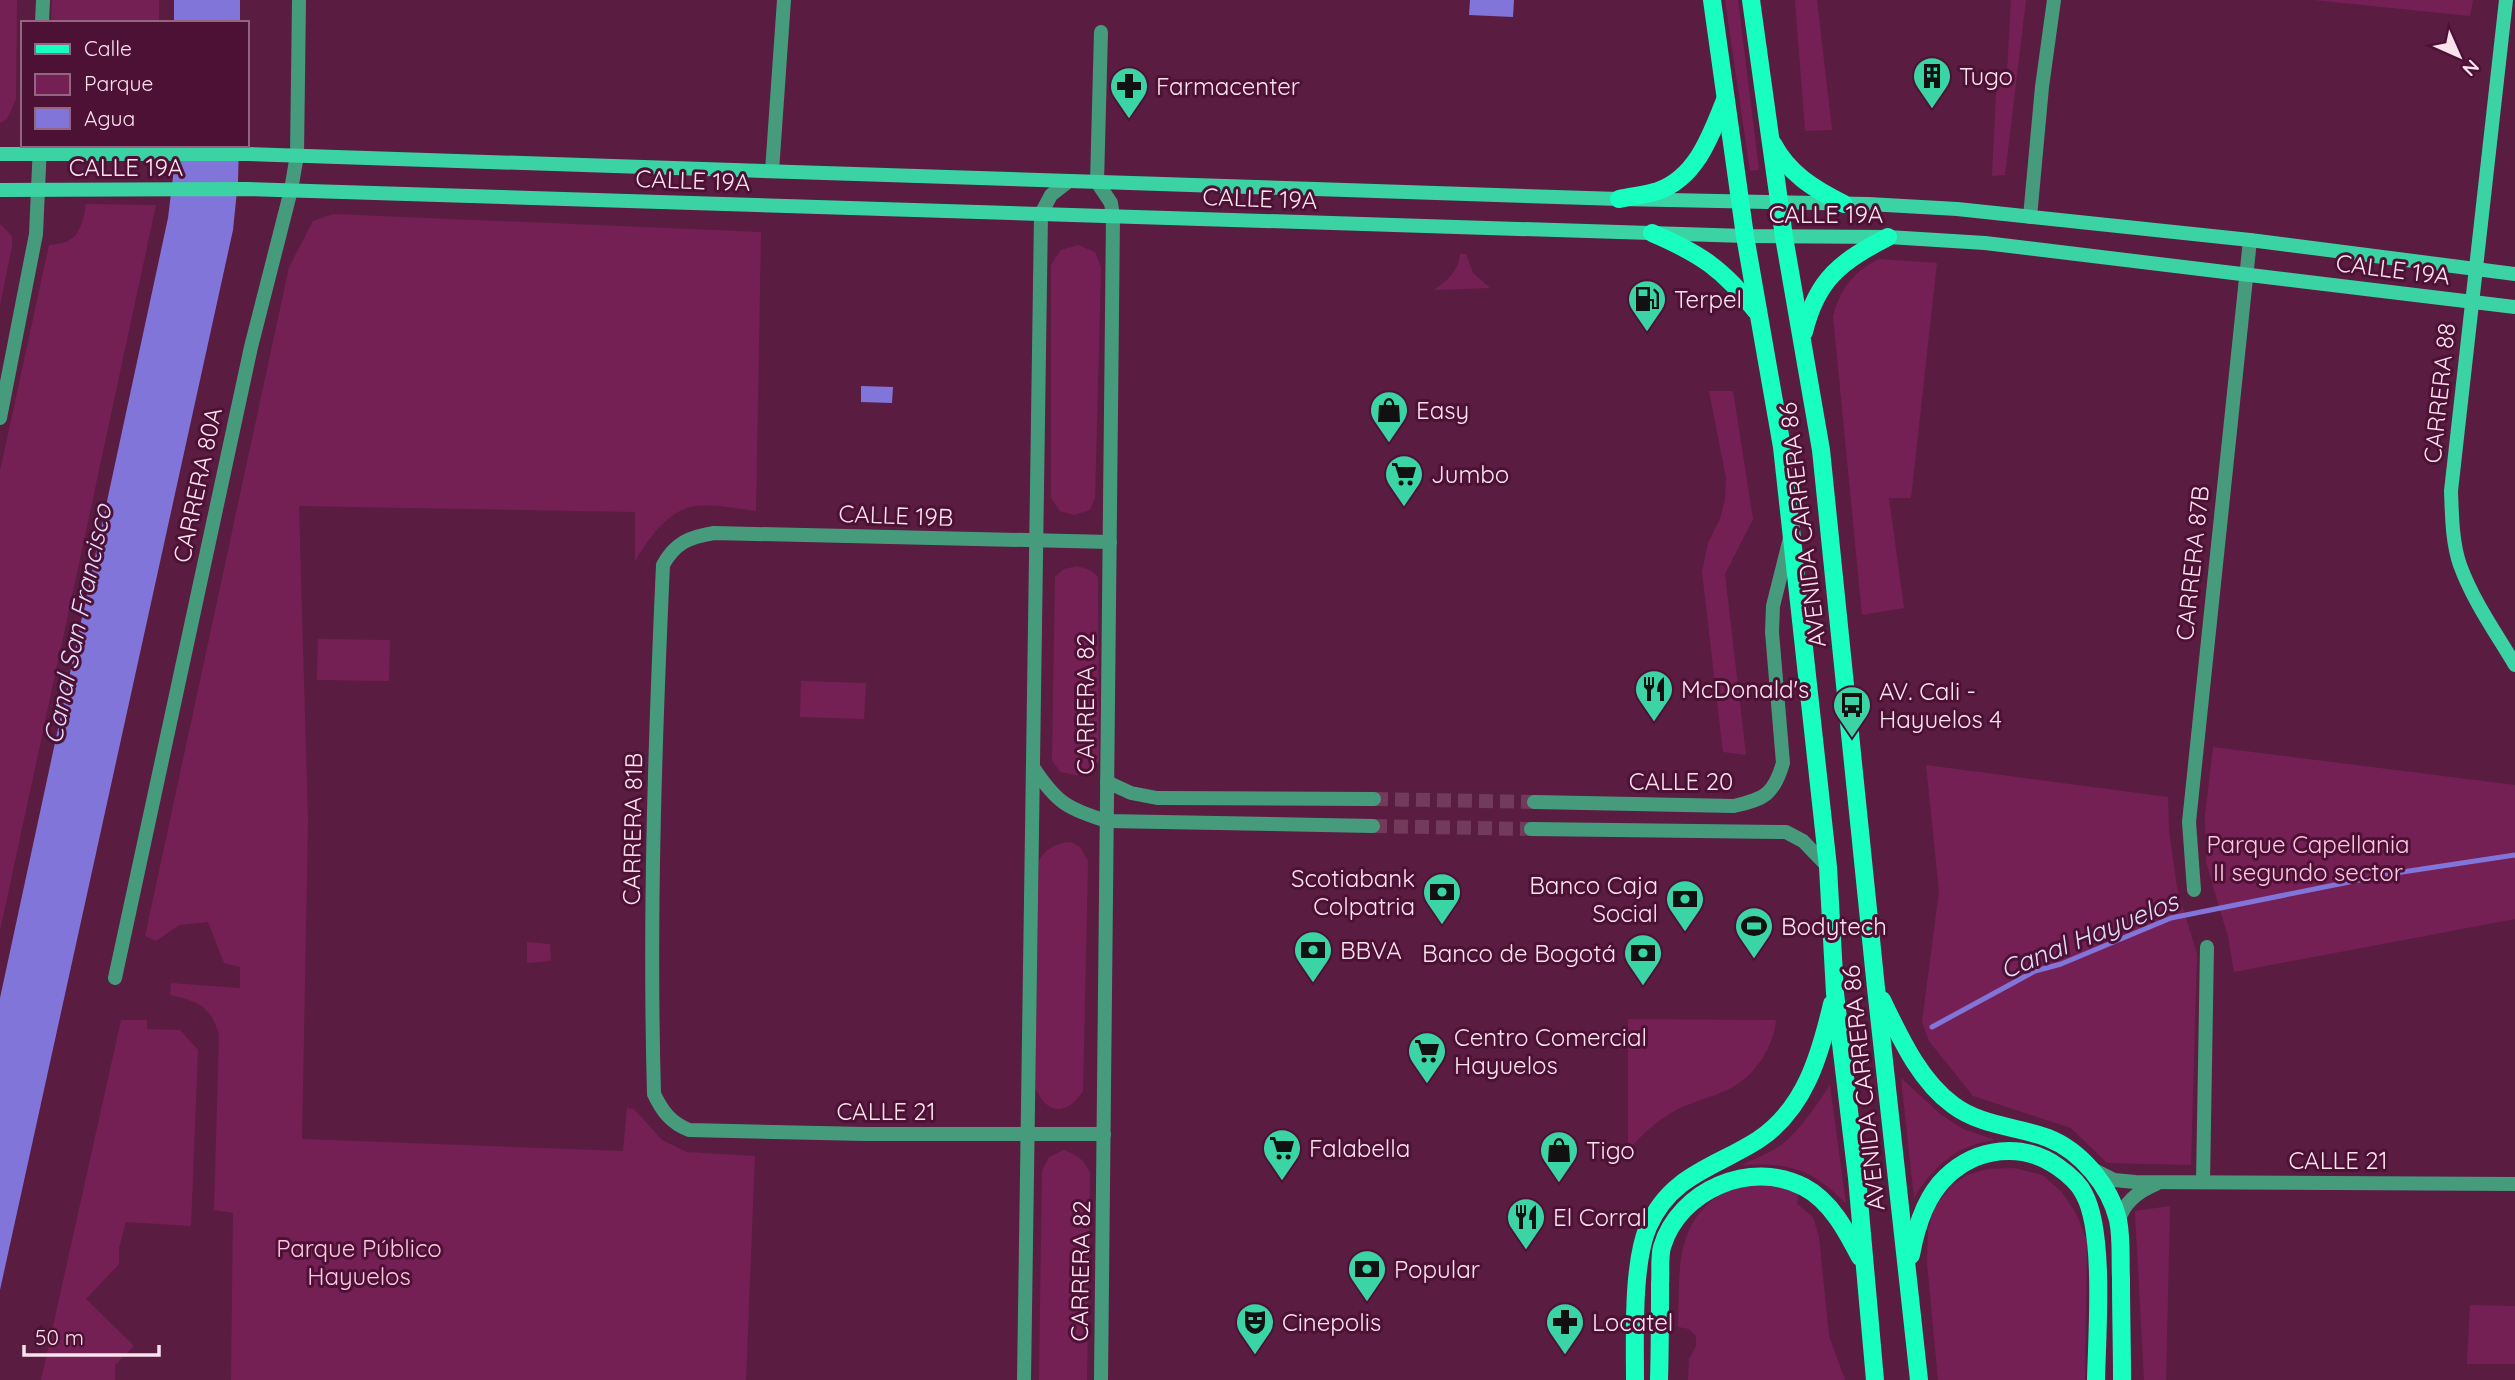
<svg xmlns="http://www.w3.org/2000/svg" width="2515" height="1380" font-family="Quicksand,sans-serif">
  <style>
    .green { fill: #752054 }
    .water { fill: #8275da }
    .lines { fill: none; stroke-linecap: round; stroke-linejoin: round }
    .stream { stroke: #8275da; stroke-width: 5 }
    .street-tunnel { stroke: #723a5b; stroke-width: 14; stroke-dasharray: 14 7; stroke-linecap: butt }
    .street { stroke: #479b7d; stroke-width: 14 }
    .secondary { stroke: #3bd3a3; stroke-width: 14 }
    .primary { stroke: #18fec1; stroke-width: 18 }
    .labels { text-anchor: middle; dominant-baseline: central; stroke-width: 6; stroke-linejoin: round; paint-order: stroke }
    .poi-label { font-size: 24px; fill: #fbe3ee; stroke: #4e1136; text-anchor: start }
    .street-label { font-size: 24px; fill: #fbe3ee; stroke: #4e1136 }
    .park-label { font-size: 24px; fill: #fdc5e1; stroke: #4e1136 }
    .water-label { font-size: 26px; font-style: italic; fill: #dfdef9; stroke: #4e1136 }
  </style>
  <rect width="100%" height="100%" fill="#5a1c41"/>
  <!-- green -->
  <g class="green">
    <polygon points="0,0 17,0 16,99 7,119 0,123"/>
    <polygon points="52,0 159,0 159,23 51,23"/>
    <polygon points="1725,0 1738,0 1759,170 1750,171"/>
    <polygon points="1795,0 1817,0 1832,130 1805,131"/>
    <polygon points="2011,0 2026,0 2005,175 1992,176 1997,73 2007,73"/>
    <polygon points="2313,0 2473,0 2470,16"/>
    <path d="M86,204L156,205L0,931V471L49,245C79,243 81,230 86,204Z"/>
    <path d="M333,214L761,232L756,511C739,509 712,503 695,506C666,511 649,539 635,561V512L299,506L308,822L302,1139L623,1151L627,1108L634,1109L662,1140L687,1152L755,1156L746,1380H231L233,1213L214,1210L219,1035C210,1005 199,1002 170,995L171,983L240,988V967L224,963L208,922L179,925L156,941L145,936L289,267L313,221Z"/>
    <polygon points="0,224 12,236 12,246 0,305"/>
    <polygon points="1078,245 1095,252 1101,267 1095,498 1090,510 1074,515 1060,511 1051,498 1051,265 1061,250"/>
    <path d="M1460,254H1466L1473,273L1490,288L1434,290C1448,280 1458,272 1460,254Z"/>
    <path d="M1879,259L1937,263L1911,498H1889L1904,608L1862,615L1833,316C1841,288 1853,272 1879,259Z"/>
    <polygon points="1709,391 1733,391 1753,519 1725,574 1746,755 1723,752 1702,572 1708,543 1720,519 1725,500 1726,478"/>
    <polygon points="1077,566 1090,570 1098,577 1099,761 1091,774 1075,775 1060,772 1052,760 1055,577 1064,569"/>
    <polygon points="318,639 390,640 389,681 317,680"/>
    <polygon points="801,681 866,683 864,719 800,717"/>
    <polygon points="2213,747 2515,785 2515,919 2234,972 2228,937 2206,862 2205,815"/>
    <polygon points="1926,765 2168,797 2169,830 2177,888 2197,954 2191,1165 2107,1163 2071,1128 1973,1096 1929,1041 1922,1022 1939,891"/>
    <path d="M1071,842L1080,847L1088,861L1083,1091C1067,1116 1046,1115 1035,1087L1039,860C1047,848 1056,843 1071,842Z"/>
    <polygon points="527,942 550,944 551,961 527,963"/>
    <path d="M1628,1019L1776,1020C1773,1048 1755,1076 1729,1089C1713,1097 1694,1101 1678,1109C1658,1119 1642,1134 1628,1151Z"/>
    <polygon points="121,1020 147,1020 147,1029 180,1030 198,1050 191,1226 126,1222 119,1248 119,1264 86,1299 134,1346 115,1365 115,1380 41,1380"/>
    <path d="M1901,1078L1940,1114L1963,1129L1995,1140C1957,1145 1933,1166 1914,1198Z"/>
    <path d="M1830,1085L1846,1204C1814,1169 1787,1162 1742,1165C1756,1158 1773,1152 1785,1142C1803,1126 1817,1104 1830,1085Z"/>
    <path d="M1064,1150C1078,1155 1084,1160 1090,1173L1087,1380H1039L1042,1171L1049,1157Z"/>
    <polygon points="2014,1168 2042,1175 2061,1191 2076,1213 2087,1241 2085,1380 1938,1380 1927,1262 1928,1230 1935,1207 1951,1186 1967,1175 1988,1169"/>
    <path d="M1753,1184H1777L1799,1191L1797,1204L1813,1217L1819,1237L1829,1336L1845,1380H1688L1689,1359L1696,1346V1336L1689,1329L1678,1327C1680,1283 1673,1230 1713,1200C1724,1191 1740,1188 1753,1184Z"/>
    <polygon points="2170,1206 2166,1380 2144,1380 2135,1211"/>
    <polygon points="2470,1305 2515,1306 2515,1364 2467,1364"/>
  </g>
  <!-- water -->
  <g class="water">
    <rect x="174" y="0" width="66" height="23"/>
    <polygon points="1470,0 1514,0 1513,17 1469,15"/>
    <polygon points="174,145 239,145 238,181 233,230 0,1290 0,998 168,218 173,177"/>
    <polygon points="861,386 893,387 892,403 861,402"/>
  </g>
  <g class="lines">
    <!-- stream -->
    <polyline class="stream" points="1932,1027 2035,971 2061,964 2171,918 2389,874 2515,855"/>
    <!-- street-tunnel -->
    <g class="street-tunnel">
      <polyline points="1374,799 1534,802"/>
      <polyline points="1373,826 1531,829"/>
    </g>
    <!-- street -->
    <g class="street">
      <polyline points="42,23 43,0"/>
      <polyline points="1101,32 1097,182 1111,203 1113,216 1101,1380"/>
      <polyline points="772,171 784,0"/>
      <polyline points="2030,217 2042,87 2054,0"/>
      <polyline points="0,418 36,234 40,145"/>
      <path d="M1033,767C1056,802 1067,809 1107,821L1373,826"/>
      <polyline points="1107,782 1131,793 1157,798 1374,799"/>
      <path d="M1534,802L1734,806C1765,799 1774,794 1783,763L1772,632L1773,606L1790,538"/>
      <polyline points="1531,829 1786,832 1803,841 1828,867"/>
      <polyline points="2194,890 2189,822 2250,240"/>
      <polyline points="115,978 251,347 291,190 297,155 299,0"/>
      <path d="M1104,1134H865L689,1130C671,1123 662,1111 654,1094C649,918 655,741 663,565C675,543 689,537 714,533L1110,542"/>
      <polyline points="2092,1169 2114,1180 2135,1182 2515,1184"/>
      <polyline points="2203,1182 2207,947"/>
      <path d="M2118,1221C2125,1202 2137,1192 2156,1184"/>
      <polyline points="1024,1380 1041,214 1051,195 1069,181"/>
    </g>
    <!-- secondary -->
    <g class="secondary">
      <path d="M2506,0L2451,491C2452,515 2452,542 2460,565C2473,601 2496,633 2515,665"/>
      <polyline points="0,154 246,154 1619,199 1868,204 1957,209 2250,240 2515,274"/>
      <polyline points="0,190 246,189 1745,236 1888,237 1985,243 2515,307"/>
    </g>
    <!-- primary -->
    <g class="primary">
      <polyline points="1712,0 1745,236 1782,447 1828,867 1835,993 1857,1178 1875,1380"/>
      <polyline points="1751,0 1784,237 1821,450 1876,988 1919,1380"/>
      <path d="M1773,144C1789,174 1814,189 1844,204"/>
      <path d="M1619,199C1632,196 1646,195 1658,191C1697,177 1711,135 1725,100"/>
      <path d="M1652,233C1701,254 1723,269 1756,311"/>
      <path d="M1804,332C1817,278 1842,261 1888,237"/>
      <path d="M1882,1000C1900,1037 1919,1080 1953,1105C1981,1126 2016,1126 2048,1138C2081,1151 2110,1186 2118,1220C2122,1239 2120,1260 2121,1279C2121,1313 2122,1346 2122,1380"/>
      <path d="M1911,1255C1916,1227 1925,1197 1946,1177C1977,1147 2023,1142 2058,1167C2068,1174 2079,1183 2084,1194C2105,1232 2097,1334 2096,1380"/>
      <path d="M1635,1380C1635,1339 1632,1264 1648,1227C1670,1175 1716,1167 1758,1140C1805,1109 1820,1055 1832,1004"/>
      <path d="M1659,1380C1660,1348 1660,1316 1660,1284C1661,1273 1659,1258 1662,1247C1679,1190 1751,1159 1804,1187C1831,1201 1847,1232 1860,1257"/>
    </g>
  </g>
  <!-- icons -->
  <defs>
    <symbol id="building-pin" viewBox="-11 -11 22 30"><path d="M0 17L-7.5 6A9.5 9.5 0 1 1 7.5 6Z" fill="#3bd4a4" stroke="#4e1136"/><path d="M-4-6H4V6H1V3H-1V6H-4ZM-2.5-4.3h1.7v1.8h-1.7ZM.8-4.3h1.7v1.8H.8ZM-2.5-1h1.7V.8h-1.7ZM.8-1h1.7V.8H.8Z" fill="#111"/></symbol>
    <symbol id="pharmacy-pin" viewBox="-11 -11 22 30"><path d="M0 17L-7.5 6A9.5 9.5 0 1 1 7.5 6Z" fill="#3bd4a4" stroke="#4e1136"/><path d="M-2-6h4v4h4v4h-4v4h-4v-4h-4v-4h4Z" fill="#111"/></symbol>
    <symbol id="fuel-pin" viewBox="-11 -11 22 30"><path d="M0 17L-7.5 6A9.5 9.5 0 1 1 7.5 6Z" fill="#3bd4a4" stroke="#4e1136"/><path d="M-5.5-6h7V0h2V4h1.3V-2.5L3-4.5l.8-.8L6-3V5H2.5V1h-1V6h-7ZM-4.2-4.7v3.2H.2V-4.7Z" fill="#111"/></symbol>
    <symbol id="shop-pin" viewBox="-11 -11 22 30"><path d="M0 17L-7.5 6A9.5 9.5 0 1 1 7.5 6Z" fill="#3bd4a4" stroke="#4e1136"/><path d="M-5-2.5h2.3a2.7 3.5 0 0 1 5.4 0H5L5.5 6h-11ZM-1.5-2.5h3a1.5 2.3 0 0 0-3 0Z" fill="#111"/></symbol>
    <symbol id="supermarket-pin" viewBox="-11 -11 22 30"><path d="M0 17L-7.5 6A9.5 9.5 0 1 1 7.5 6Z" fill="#3bd4a4" stroke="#4e1136"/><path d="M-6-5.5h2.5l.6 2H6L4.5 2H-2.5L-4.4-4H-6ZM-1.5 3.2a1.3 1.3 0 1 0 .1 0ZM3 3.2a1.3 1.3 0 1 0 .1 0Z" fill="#111"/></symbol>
    <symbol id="restaurant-pin" viewBox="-11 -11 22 30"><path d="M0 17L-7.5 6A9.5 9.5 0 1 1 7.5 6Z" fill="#3bd4a4" stroke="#4e1136"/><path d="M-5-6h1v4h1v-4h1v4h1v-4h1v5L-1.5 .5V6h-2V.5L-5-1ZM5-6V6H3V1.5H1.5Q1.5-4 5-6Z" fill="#111"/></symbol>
    <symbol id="bus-pin" viewBox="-11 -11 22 30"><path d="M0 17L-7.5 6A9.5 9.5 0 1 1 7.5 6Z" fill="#3bd4a4" stroke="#4e1136"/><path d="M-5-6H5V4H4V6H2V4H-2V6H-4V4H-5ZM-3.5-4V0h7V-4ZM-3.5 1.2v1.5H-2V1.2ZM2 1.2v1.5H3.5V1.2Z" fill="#111"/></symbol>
    <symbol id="bank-pin" viewBox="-11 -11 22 30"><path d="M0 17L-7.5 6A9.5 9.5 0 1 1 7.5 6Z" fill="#3bd4a4" stroke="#4e1136"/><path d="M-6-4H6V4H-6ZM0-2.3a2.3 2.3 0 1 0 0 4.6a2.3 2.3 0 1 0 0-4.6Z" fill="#111"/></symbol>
    <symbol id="stadium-pin" viewBox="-11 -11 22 30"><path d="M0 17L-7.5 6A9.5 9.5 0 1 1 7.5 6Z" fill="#3bd4a4" stroke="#4e1136"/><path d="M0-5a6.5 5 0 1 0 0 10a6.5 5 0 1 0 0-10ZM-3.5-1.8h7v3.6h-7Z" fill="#111"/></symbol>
    <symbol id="theatre-pin" viewBox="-11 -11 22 30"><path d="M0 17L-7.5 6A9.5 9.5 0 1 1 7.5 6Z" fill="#3bd4a4" stroke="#4e1136"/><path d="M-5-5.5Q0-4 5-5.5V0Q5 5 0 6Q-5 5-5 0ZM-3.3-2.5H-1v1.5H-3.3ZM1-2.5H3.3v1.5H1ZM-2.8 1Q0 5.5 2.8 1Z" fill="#111"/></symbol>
  </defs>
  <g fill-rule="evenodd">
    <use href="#building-pin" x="1910" y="54" width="44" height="60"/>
    <use href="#pharmacy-pin" x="1107" y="64" width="44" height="60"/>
    <use href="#fuel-pin" x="1625" y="277" width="44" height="60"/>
    <use href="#shop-pin" x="1367" y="388" width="44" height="60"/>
    <use href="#supermarket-pin" x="1382" y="452" width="44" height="60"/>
    <use href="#restaurant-pin" x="1632" y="667" width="44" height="60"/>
    <use href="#bus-pin" x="1830" y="683" width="44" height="60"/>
    <use href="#bank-pin" x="1420" y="870" width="44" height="60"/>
    <use href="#bank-pin" x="1663" y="877" width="44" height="60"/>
    <use href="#stadium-pin" x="1732" y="904" width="44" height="60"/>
    <use href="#bank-pin" x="1291" y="928" width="44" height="60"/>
    <use href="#bank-pin" x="1621" y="931" width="44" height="60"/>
    <use href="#supermarket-pin" x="1405" y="1029" width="44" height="60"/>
    <use href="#supermarket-pin" x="1260" y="1126" width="44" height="60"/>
    <use href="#shop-pin" x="1537" y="1128" width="44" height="60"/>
    <use href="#restaurant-pin" x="1504" y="1195" width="44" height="60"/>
    <use href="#bank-pin" x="1345" y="1247" width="44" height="60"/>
    <use href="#theatre-pin" x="1233" y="1300" width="44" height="60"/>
    <use href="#pharmacy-pin" x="1543" y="1300" width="44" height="60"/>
  </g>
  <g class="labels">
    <!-- poi labels -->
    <g class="poi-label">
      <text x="1959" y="76">Tugo</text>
      <text x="1156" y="86">Farmacenter</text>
      <text x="1674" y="299">Terpel</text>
      <text x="1416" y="410">Easy</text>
      <text x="1431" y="474">Jumbo</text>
      <text x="1681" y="689">McDonald's</text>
      <text x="1879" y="691">AV. Cali -<tspan x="1879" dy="28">Hayuelos 4</tspan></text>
      <text x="1415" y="878" text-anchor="end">Scotiabank<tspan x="1415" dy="28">Colpatria</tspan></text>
      <text x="1658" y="885" text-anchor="end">Banco Caja<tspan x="1658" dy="28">Social</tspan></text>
      <text x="1781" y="926">Bodytech</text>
      <text x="1340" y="950">BBVA</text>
      <text x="1616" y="953" text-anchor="end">Banco de Bogotá</text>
      <text x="1454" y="1037">Centro Comercial<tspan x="1454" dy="28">Hayuelos</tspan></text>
      <text x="1309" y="1148">Falabella</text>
      <text x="1586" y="1150">Tigo</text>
      <text x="1553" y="1217">El Corral</text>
      <text x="1394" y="1269">Popular</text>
      <text x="1282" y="1322">Cinepolis</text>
      <text x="1592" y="1322">Locatel</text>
    </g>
    <!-- street labels -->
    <g class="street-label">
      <text x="126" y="167">CALLE 19A</text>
      <text transform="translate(693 180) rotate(2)">CALLE 19A</text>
      <text transform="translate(1260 198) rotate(2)">CALLE 19A</text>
      <text x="1826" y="214">CALLE 19A</text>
      <text transform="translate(2393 269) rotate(7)">CALLE 19A</text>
      <text transform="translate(2439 393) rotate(-84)">CARRERA 88</text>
      <text transform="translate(197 485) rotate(-78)">CARRERA 80A</text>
      <text transform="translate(896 515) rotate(2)">CALLE 19B</text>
      <text transform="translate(1802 525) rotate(-97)">AVENIDA CARRERA 86</text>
      <text transform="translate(2192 563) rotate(-84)">CARRERA 87B</text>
      <text transform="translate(1085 704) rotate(-90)">CARRERA 82</text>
      <text x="1681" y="781">CALLE 20</text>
      <text transform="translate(632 829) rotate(-89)">CARRERA 81B</text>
      <text transform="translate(1863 1088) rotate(-96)">AVENIDA CARRERA 86</text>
      <text x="886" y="1111">CALLE 21</text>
      <text x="2338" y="1160">CALLE 21</text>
      <text transform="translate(1080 1271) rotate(-89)">CARRERA 82</text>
    </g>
    <!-- park labels -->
    <g class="park-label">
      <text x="2308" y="844">Parque Capellania<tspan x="2308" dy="28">II segundo sector</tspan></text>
      <text x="359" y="1248">Parque Público<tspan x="359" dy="28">Hayuelos</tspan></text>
    </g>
    <!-- water labels -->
    <g class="water-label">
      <text transform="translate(77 624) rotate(-78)">Canal San Francisco</text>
      <text transform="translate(2089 935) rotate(-22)">Canal Hayuelos</text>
    </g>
  </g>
  <!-- legend -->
  <rect x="21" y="21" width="228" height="126" fill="#4e1136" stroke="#936580" stroke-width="2"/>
  <rect x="35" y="44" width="35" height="10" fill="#18fec1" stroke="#936580" stroke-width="2"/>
  <text x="84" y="56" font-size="21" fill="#fbe3ee">Calle</text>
  <rect x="35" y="74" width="35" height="21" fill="#752054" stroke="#936580" stroke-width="2"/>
  <text x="84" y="91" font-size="21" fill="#fbe3ee">Parque</text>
  <rect x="35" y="108" width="35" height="21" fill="#8275da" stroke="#936580" stroke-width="2"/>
  <text x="84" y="126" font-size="21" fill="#fbe3ee">Agua</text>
  <!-- north arrow -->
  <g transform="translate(2459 56) rotate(135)" stroke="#4e1136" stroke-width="5" paint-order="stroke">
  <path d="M0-5L12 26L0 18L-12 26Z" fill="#fbe3ee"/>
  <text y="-10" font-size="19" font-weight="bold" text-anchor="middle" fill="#fbe3ee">N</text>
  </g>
  <!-- scale -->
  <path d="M24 1345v10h135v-10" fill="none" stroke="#fbe3ee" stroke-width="3.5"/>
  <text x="35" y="1345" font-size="21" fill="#fbe3ee" stroke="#4e1136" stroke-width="5" paint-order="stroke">50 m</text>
</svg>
